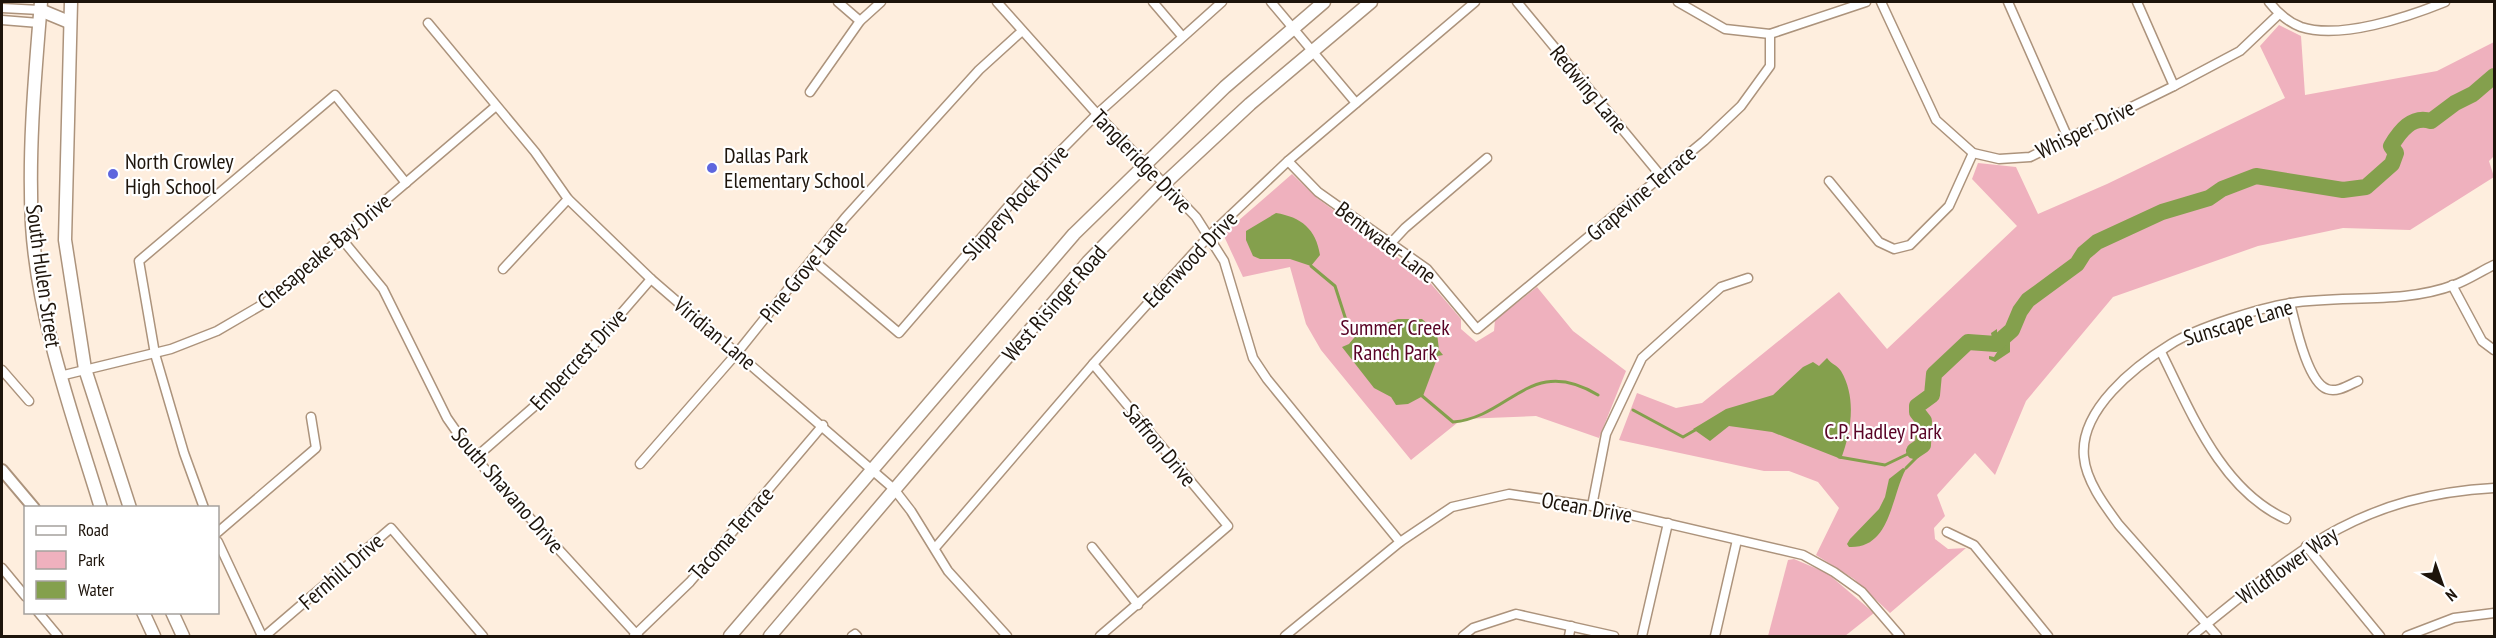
<svg xmlns="http://www.w3.org/2000/svg" width="2496" height="638" font-family="'PT Sans Narrow',sans-serif">
  <style>
    .green { fill: #efb1be }
    .water { fill: #84a04d }
    .lines { fill: none; stroke-linecap: round; stroke-linejoin: round }
    .stream { stroke: #84a04d; stroke-width: 3 }
    .river { stroke: #84a04d; stroke-width: 16 }
    .minor-casing { stroke: #ac937c; stroke-width: 11 }
    .tertiary-casing { stroke: #ac937c; stroke-width: 14 }
    .secondary-casing { stroke: #ac937c; stroke-width: 15 }
    .minor { stroke: #fff; stroke-width: 8 }
    .tertiary { stroke: #fff; stroke-width: 10 }
    .secondary { stroke: #fff; stroke-width: 12 }
    .poi-dot { fill: #5e66de; stroke: #fff; stroke-width: 2 }
    .labels { text-anchor: middle; dominant-baseline: central; stroke-width: 4.5; stroke-linejoin: round; paint-order: stroke }
    .street-label { font-size: 22px; fill: #1d140b; stroke: #fff }
    .poi-label { font-size: 22px; fill: #1d140b; stroke: #fff; text-anchor: start }
    .park-label { font-size: 22px; fill: #590426; stroke: #fff }
  </style>
  <rect width="100%" height="100%" fill="#feeede"/>
  <!-- green -->
  <g class="green">
    <polygon points="2279,25 2301,36 2305,95 2437,71 2494,42 2494,156 2489,161 2494,177 2410,230 2343,228 2258,246 2113,297 2026,401 1995,475 1975,453 1937,495 1945,516 1934,528 1935,539 1948,549 1966,548 1890,613 1854,579 1816,555 1839,508 1818,482 1789,471 1764,471 1619,440 1637,393 1676,408 1702,403 1839,292 1887,349 2017,226 1972,179 1978,163 2016,167 2038,214 2107,184 2285,98 2260,46"/>
    <polygon points="1292,174 1317,198 1427,279 1461,319 1461,329 1476,342 1494,331 1495,320 1537,287 1573,331 1626,371 1599,438 1536,416 1462,419 1411,460 1321,350 1306,324 1290,267 1243,277 1223,234"/>
    <polygon points="1794,559 1827,573 1874,613 1845,636 1768,636 1788,560"/>
  </g>
  <!-- water -->
  <g class="water">
    <path d="M1276,213C1301,217 1316,229 1320,255L1311,266L1290,259H1260L1253,256L1246,240V231Z"/>
    <polygon points="1398,319 1422,319 1437,333 1439,350 1443,355 1438,356 1423,396 1408,404 1396,405 1391,397 1374,388 1342,347 1349,344 1358,333"/>
    <polygon points="1997,329 1997,337 2007,335 2010,339 2010,352 1995,362 1989,359 1989,356 1994,357 1999,349 1984,346 1993,343 1991,333"/>
    <path d="M1827,358C1831,364 1837,365 1841,371C1857,398 1851,432 1841,459L1772,432L1729,426L1710,441L1693,429L1726,409L1773,395L1803,367L1813,362L1819,366Z"/>
    <path d="M1903,468L1906,469C1891,496 1891,549 1849,547L1847,544L1850,539L1879,509L1885,497L1889,479Z"/>
  </g>
  <g class="lines">
    <!-- stream -->
    <g class="stream">
      <polyline points="1311,266 1335,286 1346,320 1361,335"/>
      <path d="M1421,395L1453,422C1511,417 1530,354 1598,395"/>
      <polyline points="1633,410 1683,437 1697,429"/>
      <polyline points="1839,457 1885,465 1914,451"/>
      <polyline points="1906,468 1919,455 1919,449"/>
    </g>
    <!-- river -->
    <path class="river" d="M1914,451L1923,445L1924,421L1917,412V406L1932,395L1934,374L1968,342L1996,344L2012,330L2020,311L2028,300L2077,264L2084,253L2097,242L2162,212L2209,198L2222,189L2256,176L2343,190L2366,187L2392,164L2396,153L2391,146C2400,131 2412,115 2431,121L2455,103L2473,94L2494,76"/>
    <defs>
      <g id="minor">
        <polyline points="838,2 860,21"/>
        <polyline points="997,2 1097,114 1196,217 1224,261 1253,358 1267,379 1400,542"/>
        <polyline points="1153,2 1182,36"/>
        <polyline points="1271,2 1356,103"/>
        <polyline points="1517,2 1661,176"/>
        <polyline points="1678,2 1725,29 1770,34 1866,2"/>
        <polyline points="1881,2 1936,120 1973,153 1999,159 2030,157 2174,86 2240,51 2279,14"/>
        <polyline points="2008,2 2068,138"/>
        <polyline points="2137,2 2174,86"/>
        <path d="M2269,2C2277,12 2288,22 2301,27C2340,40 2408,17 2445,2"/>
        <polyline points="2,8 40,10"/>
        <polyline points="2,20 39,23"/>
        <polyline points="428,23 535,152 568,199 651,279 894,489 911,511 948,571 1007,636"/>
        <polyline points="810,92 860,21 881,2"/>
        <polyline points="1288,161 1318,192 1427,269 1477,329 1704,141 1741,106 1770,66 1770,34"/>
        <polyline points="1829,181 1879,242 1894,249 1910,245 1949,206 1973,153"/>
        <polyline points="341,238 383,289 447,418 475,458 638,636"/>
        <polyline points="1391,243 1405,228 1487,158"/>
        <polyline points="813,260 899,333 1025,187 1097,114 1222,2"/>
        <polyline points="503,269 568,199"/>
        <polyline points="2452,285 2482,341 2494,350"/>
        <path d="M2290,303C2295,322 2307,382 2327,389C2337,393 2349,385 2358,381"/>
        <path d="M2161,352C2191,412 2221,490 2286,519"/>
        <polyline points="1093,364 1228,526 1100,636"/>
        <polyline points="2,370 29,401"/>
        <polyline points="60,376 171,349 217,331 265,303 496,106"/>
        <polyline points="475,458 560,384 651,279"/>
        <polyline points="640,464 737,353 845,218 979,70 1022,31"/>
        <polyline points="1592,506 1606,434 1642,358 1721,287 1748,278"/>
        <polyline points="204,508 184,453 155,354 139,261 335,95 406,183"/>
        <polyline points="218,532 316,448 311,417"/>
        <polyline points="1947,532 1974,545 2048,636"/>
        <polyline points="218,542 262,636"/>
        <polyline points="2306,546 2380,636"/>
        <polyline points="1092,547 1138,605"/>
        <polyline points="935,548 1093,364 1209,236 1288,161 1475,2"/>
        <polyline points="2,568 26,597"/>
        <polyline points="38,612 58,636"/>
        <polyline points="265,636 391,528 483,636"/>
        <polyline points="634,636 690,582 823,425"/>
        <polyline points="852,636 855,634 857,636"/>
        <polyline points="1285,636 1400,542 1452,507 1509,494 1592,506 1803,555 1834,572 1862,592 1900,636"/>
        <polyline points="1463,636 1473,628 1516,614 1614,636"/>
        <polyline points="1569,636 1571,626"/>
        <polyline points="1642,636 1668,523"/>
        <polyline points="1715,636 1737,540"/>
        <path d="M2192,636C2295,553 2355,496 2494,488"/>
        <path d="M2217,636L2119,525C2105,506 2086,481 2084,457C2079,410 2135,366 2171,344C2196,328 2262,307 2291,303C2343,295 2404,304 2454,285C2468,280 2481,271 2494,265"/>
        <polyline points="2407,636 2454,618 2494,613"/>
      </g>
      <polyline id="tertiary" points="2,470 34,508"/>
      <g id="secondary">
        <path d="M41,2C35,75 28,151 32,225C38,321 73,416 101,508"/>
        <polyline points="71,2 65,240 85,369 130,508"/>
        <polyline points="40,10 69,22"/>
        <polyline points="143,612 154,636"/>
        <polyline points="172,612 183,636"/>
        <polyline points="730,636 1074,234 1225,87 1324,2"/>
        <polyline points="770,636 1088,262 1164,184 1250,104 1371,2"/>
      </g>
    </defs>
    <!-- minor casing -->
    <use href="#minor" class="minor-casing"/>
    <!-- tertiary casing -->
    <use href="#tertiary" class="tertiary-casing"/>
    <!-- secondary casing -->
    <use href="#secondary" class="secondary-casing"/>
    <!-- minor -->
    <use href="#minor" class="minor"/>
    <!-- tertiary -->
    <use href="#tertiary" class="tertiary"/>
    <!-- secondary -->
    <use href="#secondary" class="secondary"/>
  </g>
  <!-- markers -->
  <g class="poi-dot">
    <circle cx="712" cy="168" r="6"/>
    <circle cx="113" cy="174" r="6"/>
  </g>
  <g class="labels">
    <!-- street labels -->
    <g class="street-label">
      <text transform="translate(1589 89) rotate(50)">Redwing Lane</text>
      <text transform="translate(2085 129) rotate(-26)">Whisper Drive</text>
      <text transform="translate(1142 161) rotate(46)">Tangleridge Drive</text>
      <text transform="translate(1641 193) rotate(-40)">Grapevine Terrace</text>
      <text transform="translate(1015 202) rotate(-48)">Slippery Rock Drive</text>
      <text transform="translate(1386 242) rotate(37)">Bentwater Lane</text>
      <text transform="translate(324 251) rotate(-40)">Chesapeake Bay Drive</text>
      <text transform="translate(1190 259) rotate(-46)">Edenwood Drive</text>
      <text transform="translate(803 271) rotate(-51)">Pine Grove Lane</text>
      <text transform="translate(44 276) rotate(82)">South Hulen Street</text>
      <text transform="translate(1054 303) rotate(-49)">West Risinger Road</text>
      <text transform="translate(2238 322) rotate(-17)">Sunscape Lane</text>
      <text transform="translate(715 333) rotate(40)">Viridian Lane</text>
      <text transform="translate(578 359) rotate(-47)">Embercrest Drive</text>
      <text transform="translate(1160 445) rotate(50)">Saffron Drive</text>
      <text transform="translate(508 490) rotate(49)">South Shavano Drive</text>
      <text transform="translate(1587 507) rotate(10)">Ocean Drive</text>
      <text transform="translate(731 533) rotate(-49)">Tacoma Terrace</text>
      <text transform="translate(2287 565) rotate(-35)">Wildflower Way</text>
      <text transform="translate(341 571) rotate(-41)">Fernhill Drive</text>
    </g>
    <!-- poi labels -->
    <g class="poi-label">
      <text x="724" y="155">Dallas Park<tspan x="724" dy="25">Elementary School</tspan></text>
      <text x="125" y="161">North Crowley<tspan x="125" dy="25">High School</tspan></text>
    </g>
    <!-- park labels -->
    <g class="park-label">
      <text x="1395" y="327">Summer Creek<tspan x="1395" dy="25">Ranch Park</tspan></text>
      <text x="1883" y="431">C.P. Hadley Park</text>
    </g>
  </g>
  <!-- border -->
  <rect width="2496" height="638" fill="none" stroke="#1d140b" stroke-width="6"/>
  <!-- legend -->
  <rect x="24" y="506" width="195" height="108" fill="#ffffff" stroke="#a5a19d" stroke-width="1.5"/>
  <rect x="36" y="526" width="30" height="9" fill="#ffffff" stroke="#a5a19d" stroke-width="1.5"/>
  <text x="78" y="536" font-size="18" fill="#1d140b">Road</text>
  <rect x="36" y="551" width="30" height="18" fill="#efb1be" stroke="#a5a19d" stroke-width="1.5"/>
  <text x="78" y="566" font-size="18" fill="#1d140b">Park</text>
  <rect x="36" y="581" width="30" height="18" fill="#84a04d" stroke="#a5a19d" stroke-width="1.5"/>
  <text x="78" y="596" font-size="18" fill="#1d140b">Water</text>
  <!-- north arrow -->
  <g transform="translate(2442 584) rotate(140)" stroke="#ffffff" stroke-width="4.5" paint-order="stroke">
  <path d="M0-4.5L10 22L0 15L-10 22Z" fill="#1d140b"/>
  <text y="-9" font-size="16" font-weight="bold" text-anchor="middle" fill="#1d140b">N</text>
  </g>
</svg>
